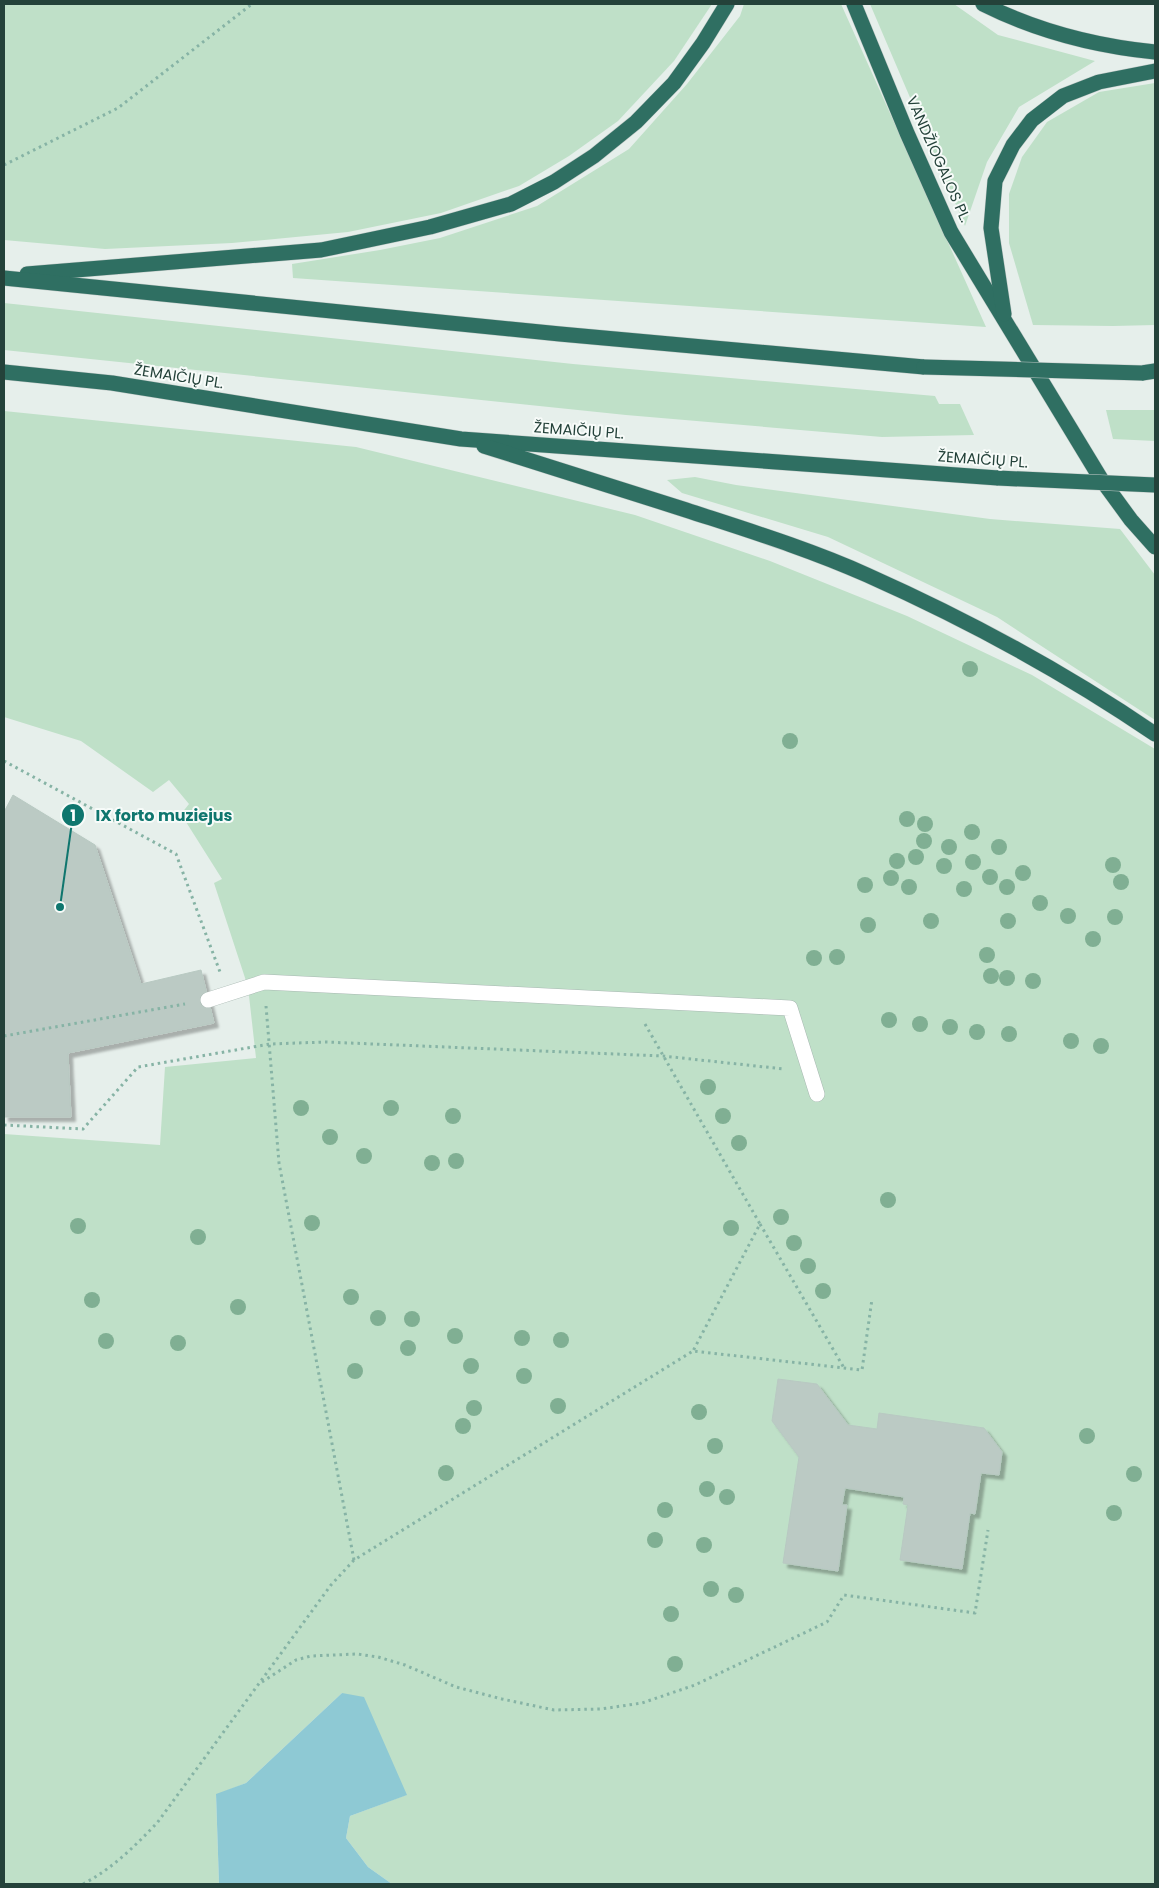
<svg xmlns="http://www.w3.org/2000/svg" width="1159" height="1888" font-family="Poppins,sans-serif">
  <style>
    .green { fill: #bfe0c8 }
    .water { fill: #8ec9d4 }
    .building { fill: #bbcac4; stroke: #b8c9c2; filter: url(#shadow) }
    .lines { fill: none; stroke-linecap: round; stroke-linejoin: round }
    .street-casing { stroke: #a8b8b2; stroke-width: 16 }
    .highway-casing { stroke: #c2cac8; stroke-width: 16 }
    .path { stroke: #86b3a5; stroke-width: 3; stroke-dasharray: 2.5 4; stroke-linecap: butt }
    .street { stroke: #fff; stroke-width: 15 }
    .highway { stroke: #2f6f62; stroke-width: 15 }
    .highway-bridge-casing { stroke: #c2cac8; stroke-width: 16; stroke-linecap: butt }
    .highway-bridge { stroke: #2f6f62; stroke-width: 15 }
    .tree { fill: #80af93 }
    .labels { text-anchor: middle; dominant-baseline: central; stroke-width: 4; stroke-linejoin: round; paint-order: stroke }
    .street-label { font-size: 15px; fill: #24423a; stroke: #f7fbf9 }
    .leader { fill: none; stroke: #0f766e; stroke-width: 2 }
    .callout-dot { fill: #0f766e; stroke: #f7fbf9; stroke-width: 2 }
    .mark-label { font-size: 15px; text-anchor: middle; font-weight: bold; fill: #fff }
    .callout-label { font-size: 16px; text-anchor: middle; font-weight: bold; fill: #0f766e; stroke: #f7fbf9; stroke-width: 4; stroke-linejoin: round; paint-order: stroke }
  </style>
  <defs>
    <filter id="shadow"><feDropShadow dx="4.5" dy="4.5" stdDeviation="1" flood-color="#0004"/></filter>
  </defs>
  <rect width="100%" height="100%" fill="#e6efeb"/>
  <!-- green -->
  <g class="green">
    <polygon points="4,4 712,4 674,61 618,121 569,156 519,186 441,213 348,232 232,243 105,249 4,240"/>
    <polygon points="744,4 841,4 986,327 293,278 292,264 380,250 440,238 537,206 629,149 687,84 740,16"/>
    <polygon points="870,4 954,4 998,35 1095,61 1019,107 987,162 965,226"/>
    <polygon points="1155,83 1155,325 1113,326 1033,325 1009,243 1009,194 1022,157 1047,122 1099,92"/>
    <polygon points="4,303 573,364 935,396 939,404 960,404 974,435 882,437 626,415 4,350"/>
    <polygon points="1106,410 1155,410 1155,441 1113,439"/>
    <polygon points="4,411 356,447 635,515 770,561 907,616 1032,675 1155,749 1155,1884 392,1884 368,1867 346,1838 350,1816 406,1795 342,1693 246,1783 216,1795 219,1884 4,1884 4,1134 160,1145 165,1067 256,1058 248,987 214,883 222,879 181,814 189,804 169,780 153,792 81,741 4,717"/>
    <polygon points="695,477 736,485 990,519 1120,529 1155,575 1155,720 997,617 828,537 682,493 667,480"/>
  </g>
  <!-- water -->
  <polygon class="water" points="342,1693 364,1697 407,1795 350,1816 346,1838 368,1867 392,1884 219,1884 216,1794 246,1783"/>
  <!-- building -->
  <g class="building">
    <polygon points="13,795 95,845 141,984 201,970 214,1023 68,1053 71,1117 4,1117 4,812"/>
    <polygon points="778,1379 817,1384 848,1425 877,1429 879,1413 984,1428 1002,1452 999,1475 981,1473 975,1514 970,1513 962,1569 900,1560 908,1505 903,1504 904,1497 845,1488 842,1505 847,1505 838,1571 783,1563 799,1457 772,1421"/>
  </g>
  <g class="lines">
    <defs>
      <polyline id="street" points="208,1000 264,982 790,1008 817,1094"/>
      <g id="highway">
        <polyline points="854,4 907,133 951,232 1101,479 1131,520 1155,547"/>
        <path d="M983,4C1037,31 1095,46 1155,52"/>
        <polyline points="27,274 321,250 430,227 511,204 554,182 594,156 636,122 674,83 703,43 727,4"/>
        <polyline points="4,278 560,334 924,367"/>
        <polyline points="1004,314 991,228 995,181 1013,145 1032,120 1063,96 1099,82 1155,71"/>
        <polyline points="4,372 112,383 461,439 998,478"/>
        <polyline points="1142,373 1155,371"/>
        <path d="M484,446C551,467 618,489 686,510C747,530 809,549 867,575C968,620 1064,672 1155,734"/>
      </g>
    </defs>
    <!-- street casing -->
    <use href="#street" class="street-casing"/>
    <!-- highway casing -->
    <use href="#highway" class="highway-casing"/>
    <!-- path -->
    <g class="path">
      <polyline points="4,165 118,108 252,4"/>
      <polyline points="4,761 176,854 220,972"/>
      <polyline points="266,1006 279,1163 354,1560"/>
      <polyline points="645,1024 760,1224 693,1351"/>
      <polyline points="4,1036 185,1004"/>
      <polyline points="4,1125 83,1129 138,1067 270,1044 325,1042 663,1056 784,1069"/>
      <polyline points="760,1224 844,1368"/>
      <polyline points="262,1682 296,1660 311,1656 357,1654 378,1657 405,1665 456,1687 502,1699 554,1710 601,1709 642,1703 695,1685 827,1622 844,1595 975,1613 988,1530"/>
      <path d="M83,1884C112,1869 135,1846 157,1823L331,1585L354,1560L693,1351L862,1370L872,1299"/>
    </g>
    <!-- street -->
    <use href="#street" class="street"/>
    <!-- highway -->
    <use href="#highway" class="highway"/>
    <defs>
      <g id="highway-bridge">
        <polyline points="924,367 1142,373"/>
        <polyline points="998,478 1155,485"/>
      </g>
    </defs>
    <!-- highway-bridge casing -->
    <use href="#highway-bridge" class="highway-bridge-casing"/>
    <!-- highway-bridge -->
    <use href="#highway-bridge" class="highway-bridge"/>
  </g>
  <!-- trees -->
  <g class="tree">
    <circle cx="970" cy="669" r="8"/>
    <circle cx="790" cy="741" r="8"/>
    <circle cx="907" cy="819" r="8"/>
    <circle cx="925" cy="824" r="8"/>
    <circle cx="972" cy="832" r="8"/>
    <circle cx="924" cy="841" r="8"/>
    <circle cx="949" cy="847" r="8"/>
    <circle cx="999" cy="847" r="8"/>
    <circle cx="916" cy="857" r="8"/>
    <circle cx="897" cy="861" r="8"/>
    <circle cx="973" cy="862" r="8"/>
    <circle cx="1113" cy="865" r="8"/>
    <circle cx="944" cy="866" r="8"/>
    <circle cx="1023" cy="873" r="8"/>
    <circle cx="990" cy="877" r="8"/>
    <circle cx="891" cy="878" r="8"/>
    <circle cx="1121" cy="882" r="8"/>
    <circle cx="865" cy="885" r="8"/>
    <circle cx="909" cy="887" r="8"/>
    <circle cx="1007" cy="887" r="8"/>
    <circle cx="964" cy="889" r="8"/>
    <circle cx="1040" cy="903" r="8"/>
    <circle cx="1068" cy="916" r="8"/>
    <circle cx="1115" cy="917" r="8"/>
    <circle cx="931" cy="921" r="8"/>
    <circle cx="1008" cy="921" r="8"/>
    <circle cx="868" cy="925" r="8"/>
    <circle cx="1093" cy="939" r="8"/>
    <circle cx="987" cy="955" r="8"/>
    <circle cx="837" cy="957" r="8"/>
    <circle cx="814" cy="958" r="8"/>
    <circle cx="991" cy="976" r="8"/>
    <circle cx="1007" cy="978" r="8"/>
    <circle cx="1033" cy="981" r="8"/>
    <circle cx="889" cy="1020" r="8"/>
    <circle cx="920" cy="1024" r="8"/>
    <circle cx="950" cy="1027" r="8"/>
    <circle cx="977" cy="1032" r="8"/>
    <circle cx="1009" cy="1034" r="8"/>
    <circle cx="1071" cy="1041" r="8"/>
    <circle cx="1101" cy="1046" r="8"/>
    <circle cx="708" cy="1087" r="8"/>
    <circle cx="301" cy="1108" r="8"/>
    <circle cx="391" cy="1108" r="8"/>
    <circle cx="453" cy="1116" r="8"/>
    <circle cx="723" cy="1116" r="8"/>
    <circle cx="330" cy="1137" r="8"/>
    <circle cx="739" cy="1143" r="8"/>
    <circle cx="364" cy="1156" r="8"/>
    <circle cx="456" cy="1161" r="8"/>
    <circle cx="432" cy="1163" r="8"/>
    <circle cx="888" cy="1200" r="8"/>
    <circle cx="781" cy="1217" r="8"/>
    <circle cx="312" cy="1223" r="8"/>
    <circle cx="78" cy="1226" r="8"/>
    <circle cx="731" cy="1228" r="8"/>
    <circle cx="198" cy="1237" r="8"/>
    <circle cx="794" cy="1243" r="8"/>
    <circle cx="808" cy="1266" r="8"/>
    <circle cx="823" cy="1291" r="8"/>
    <circle cx="351" cy="1297" r="8"/>
    <circle cx="92" cy="1300" r="8"/>
    <circle cx="238" cy="1307" r="8"/>
    <circle cx="378" cy="1318" r="8"/>
    <circle cx="412" cy="1319" r="8"/>
    <circle cx="455" cy="1336" r="8"/>
    <circle cx="522" cy="1338" r="8"/>
    <circle cx="561" cy="1340" r="8"/>
    <circle cx="106" cy="1341" r="8"/>
    <circle cx="178" cy="1343" r="8"/>
    <circle cx="408" cy="1348" r="8"/>
    <circle cx="471" cy="1366" r="8"/>
    <circle cx="355" cy="1371" r="8"/>
    <circle cx="524" cy="1376" r="8"/>
    <circle cx="558" cy="1406" r="8"/>
    <circle cx="474" cy="1408" r="8"/>
    <circle cx="699" cy="1412" r="8"/>
    <circle cx="463" cy="1426" r="8"/>
    <circle cx="1087" cy="1436" r="8"/>
    <circle cx="715" cy="1446" r="8"/>
    <circle cx="446" cy="1473" r="8"/>
    <circle cx="1134" cy="1474" r="8"/>
    <circle cx="707" cy="1489" r="8"/>
    <circle cx="727" cy="1497" r="8"/>
    <circle cx="665" cy="1510" r="8"/>
    <circle cx="1114" cy="1513" r="8"/>
    <circle cx="655" cy="1540" r="8"/>
    <circle cx="704" cy="1545" r="8"/>
    <circle cx="711" cy="1589" r="8"/>
    <circle cx="736" cy="1595" r="8"/>
    <circle cx="671" cy="1614" r="8"/>
    <circle cx="675" cy="1664" r="8"/>
  </g>
  <g class="labels">
    <!-- street labels -->
    <g class="street-label">
      <text transform="translate(939 159) rotate(66)">VANDŽIOGALOS PL.</text>
      <text transform="translate(179 376) rotate(9)">ŽEMAIČIŲ PL.</text>
      <text transform="translate(579 430) rotate(4)">ŽEMAIČIŲ PL.</text>
      <text transform="translate(983 459) rotate(4)">ŽEMAIČIŲ PL.</text>
    </g>
  </g>
  <!-- callouts -->
  <path class="leader" d="M60 907L73 815"/>
  <g class="callout-dot">
    <circle cx="60" cy="907" r="5"/>
    <circle cx="73" cy="815" r="12"/>
  </g>
  <g class="mark-label">
    <text x="73" y="821">1</text>
  </g>
  <g class="callout-label">
    <text x="164" y="821">IX forto muziejus</text>
  </g>
  <!-- border -->
  <rect width="1159" height="1888" fill="none" stroke="#24423a" stroke-width="10"/>
</svg>
